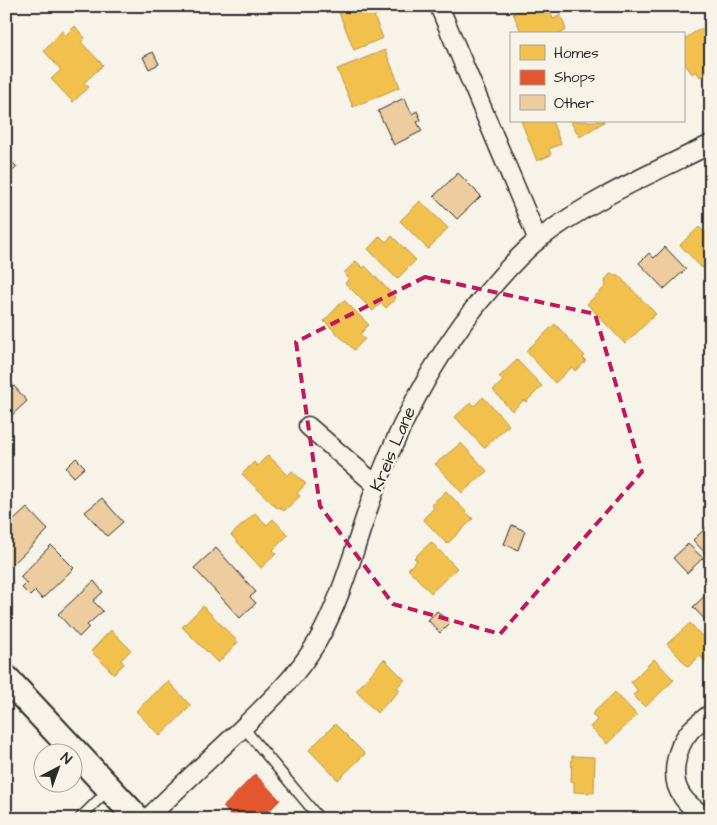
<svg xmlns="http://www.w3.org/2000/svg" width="717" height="825" font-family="'Architects Daughter',sans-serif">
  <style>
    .homes { fill: #f2c14e; stroke: #b69444 }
    .shops { fill: #e4572e; stroke: #ac4a2d }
    .building { fill: #edcc9f; stroke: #2b2b2b }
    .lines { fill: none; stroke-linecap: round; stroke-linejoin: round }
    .lane-casing { stroke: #2b2b2b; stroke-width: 12 }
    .street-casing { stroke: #2b2b2b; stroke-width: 21 }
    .secondary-casing { stroke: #2b2b2b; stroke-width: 29 }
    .lane { stroke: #f7f3e8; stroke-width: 9 }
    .street { stroke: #f7f3e8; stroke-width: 18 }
    .secondary { stroke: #f7f3e8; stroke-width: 25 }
    .marked { fill: none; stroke: #c2185b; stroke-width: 4; stroke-dasharray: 10 6; stroke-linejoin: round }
    .labels { text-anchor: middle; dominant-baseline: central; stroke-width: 5; stroke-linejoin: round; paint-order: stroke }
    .street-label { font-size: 18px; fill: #2b2b2b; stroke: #f7f3e8 }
  </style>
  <rect width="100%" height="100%" fill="#f7f3e8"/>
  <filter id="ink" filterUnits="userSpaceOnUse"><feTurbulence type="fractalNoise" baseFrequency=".02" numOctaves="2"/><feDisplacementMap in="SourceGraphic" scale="10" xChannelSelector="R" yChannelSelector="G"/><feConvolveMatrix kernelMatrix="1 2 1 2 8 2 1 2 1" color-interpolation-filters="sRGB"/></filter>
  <g filter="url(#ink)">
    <!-- homes -->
    <g class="homes">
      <polygon points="347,6 375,6 379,14 374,16 383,38 354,50 338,10"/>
      <polygon points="528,6 548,6 553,19 561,15 566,30 560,34 522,34 513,13"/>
      <polygon points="75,26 85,38 81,42 103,65 84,83 89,87 73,102 51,79 61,70 44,51 62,31 66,35"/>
      <polygon points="701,28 711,44 711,70 700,77 696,71 692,74 683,61 683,40"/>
      <polygon points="385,50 400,87 353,107 337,69"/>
      <polygon points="521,121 552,121 561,144 549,149 551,155 537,161"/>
      <polygon points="570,121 604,121 604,122 580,137"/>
      <polygon points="420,201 448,228 428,249 400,221"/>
      <polygon points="699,227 711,238 711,260 702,268 680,245"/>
      <polygon points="380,236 386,242 392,236 416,260 397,279 368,249"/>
      <polygon points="356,261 363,268 365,266 396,298 386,308 381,303 373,311 345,283 349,279 344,273"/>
      <polygon points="610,274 618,275 656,314 625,344 587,304 606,286 605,280"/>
      <polygon points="344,300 369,325 360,334 365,339 354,350 324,321"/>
      <polygon points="555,324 585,356 583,358 586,361 575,371 572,367 555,383 526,351"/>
      <polygon points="517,360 542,386 526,402 524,400 512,411 493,390 503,381 499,377"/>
      <polygon points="483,397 509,425 484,448 455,417 471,402 474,406"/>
      <polygon points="461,443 487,471 462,493 435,464"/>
      <polygon points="268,455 288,475 292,471 306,484 297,493 300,496 284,511 279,507 277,508 242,474 254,462 257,466"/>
      <polygon points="446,491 473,519 447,544 423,519 434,508 431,505"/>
      <polygon points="255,513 267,525 273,519 288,535 273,550 276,554 261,568 231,535"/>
      <polygon points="431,542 457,568 431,593 408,569 417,560 414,558"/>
      <polygon points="203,606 238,642 218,663 182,627"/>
      <polygon points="690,623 711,646 711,657 705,662 700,656 688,667 667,644"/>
      <polygon points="111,630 131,650 121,660 124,664 114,674 91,651"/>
      <polygon points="384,659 405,680 397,687 400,690 377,713 356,691"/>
      <polygon points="654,659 674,680 645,707 633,695 638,691 631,682"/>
      <polygon points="168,681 191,706 160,736 136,711"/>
      <polygon points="615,692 637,715 607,744 590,727 597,720 592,714"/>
      <polygon points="335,724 365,754 338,780 309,750"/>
      <polygon points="572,756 595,757 594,793 574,792 574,782 571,781"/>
    </g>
    <!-- shops -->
    <polygon class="shops" points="255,774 280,800 261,819 226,819 230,814 223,807"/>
    <!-- building -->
    <g class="building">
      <polygon points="153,52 159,64 149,69 143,57"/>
      <polygon points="404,98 412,114 417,111 421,120 417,122 422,131 394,145 378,111"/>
      <polygon points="6,156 17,167 6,177"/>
      <polygon points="458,173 481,196 457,219 434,196"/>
      <polygon points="665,247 686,269 664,289 639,263 649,253 654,258"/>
      <polygon points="7,378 27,401 12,415 6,409"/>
      <polygon points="76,458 85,467 74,477 66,468"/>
      <polygon points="102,498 123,522 107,536 85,512"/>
      <polygon points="27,508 48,530 10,567 6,563 6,518 8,516 13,521"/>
      <polygon points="512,525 525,531 518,550 504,544"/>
      <polygon points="708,526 711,529 711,551 707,555 693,540"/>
      <polygon points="688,544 703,558 687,573 673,558"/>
      <polygon points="51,545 74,568 42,599 35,591 30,596 22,588 27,583 20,577"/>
      <polygon points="216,548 256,592 250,597 256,603 240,618 194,568"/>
      <polygon points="94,581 103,592 93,601 103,611 87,625 89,627 79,637 58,614"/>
      <polygon points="711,590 711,626 693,607"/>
      <polygon points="437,611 450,623 440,633 428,620"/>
    </g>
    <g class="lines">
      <defs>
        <g id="lane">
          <polyline points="243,727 320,819"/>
          <polyline points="79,819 108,790"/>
        </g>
        <g id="street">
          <polyline points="439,6 538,240"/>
          <polyline points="308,426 376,485"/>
          <path d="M147,819C175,791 204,764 233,737C264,707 295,679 317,642C345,593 357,536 377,484C406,409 443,341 497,281C510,266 524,251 539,239C591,199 653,173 711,144"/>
          <path d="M709,819C700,813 688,806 682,796C669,778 676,747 690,731C696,724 704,719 711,713"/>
        </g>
        <polyline id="secondary" points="6,678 138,819"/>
      </defs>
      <!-- lane casing -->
      <use href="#lane" class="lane-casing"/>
      <!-- street casing -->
      <use href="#street" class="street-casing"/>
      <!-- secondary casing -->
      <use href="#secondary" class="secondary-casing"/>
      <!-- lane -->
      <use href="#lane" class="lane"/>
      <!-- street -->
      <use href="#street" class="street"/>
      <!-- secondary -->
      <use href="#secondary" class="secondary"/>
    </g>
  </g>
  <!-- marked area -->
  <path class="marked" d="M425,277L595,314L642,472L500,634L393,604L320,506L296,342Z"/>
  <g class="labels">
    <!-- street labels -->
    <g class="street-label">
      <text transform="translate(393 449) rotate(-67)">Kreis Lane</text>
    </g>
  </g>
  <!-- margin -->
  <rect width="717" height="825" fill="none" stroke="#f7f3e8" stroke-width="25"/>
  <rect x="12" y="12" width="692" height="800" fill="none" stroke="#2b2b2b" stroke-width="2" filter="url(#ink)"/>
  <!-- legend -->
  <rect x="510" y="32" width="175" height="90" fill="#f7f3e8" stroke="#a5a39c"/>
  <rect x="520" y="45" width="25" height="15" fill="#f2c14e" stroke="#a5a39c"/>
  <text x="554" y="58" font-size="15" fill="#2b2b2b">Homes</text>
  <rect x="520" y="70" width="25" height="15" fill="#e4572e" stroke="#a5a39c"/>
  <text x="554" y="82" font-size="15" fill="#2b2b2b">Shops</text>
  <rect x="520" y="95" width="25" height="15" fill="#edcc9f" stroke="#a5a39c"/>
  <text x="554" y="108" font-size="15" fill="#2b2b2b">Other</text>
  <!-- north arrow -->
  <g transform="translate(58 768) rotate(41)"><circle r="24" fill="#f7f3e8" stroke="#a5a39c"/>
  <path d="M0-4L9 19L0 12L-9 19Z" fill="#2b2b2b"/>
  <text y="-8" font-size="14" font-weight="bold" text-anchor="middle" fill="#2b2b2b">N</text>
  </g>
</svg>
